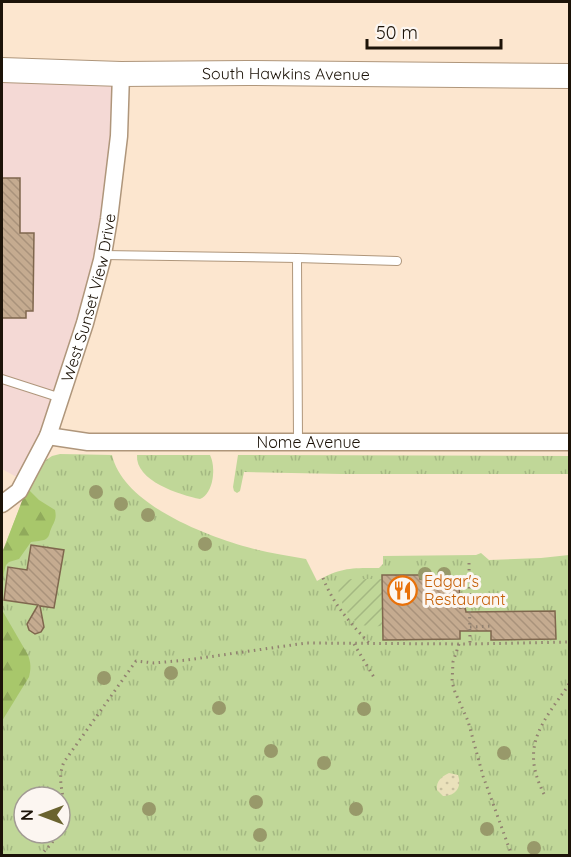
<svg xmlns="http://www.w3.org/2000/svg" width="571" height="857" font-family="Quicksand,sans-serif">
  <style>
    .education { fill: #f4d9d5 }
    .grass { fill: url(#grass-tufts); fill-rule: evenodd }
    .forest { fill: url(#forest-firs) }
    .sand { fill: url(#sand-dots) }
    .garden { fill: url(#garden-furrows) }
    .building { fill: url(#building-back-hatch); stroke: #7f674e; stroke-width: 1.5 }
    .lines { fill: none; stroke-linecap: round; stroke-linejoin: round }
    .lane-casing { stroke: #af967b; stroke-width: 10 }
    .street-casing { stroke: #af967b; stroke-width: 19 }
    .secondary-casing { stroke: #af967b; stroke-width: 26 }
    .path { stroke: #918170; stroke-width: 3; stroke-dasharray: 1.5 4.5; stroke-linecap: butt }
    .lane { stroke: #fff; stroke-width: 8 }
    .street { stroke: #fff; stroke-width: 16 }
    .secondary { stroke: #fff; stroke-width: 24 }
    .tree { fill: #98996a }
    .labels { text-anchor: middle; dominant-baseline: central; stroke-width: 6; stroke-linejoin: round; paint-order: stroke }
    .street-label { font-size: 16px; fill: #1c1308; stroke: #fcf6f1 }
    .food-label { font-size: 16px; fill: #c56008; stroke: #fcf6f1; text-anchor: start }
  </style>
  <defs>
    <pattern id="grass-tufts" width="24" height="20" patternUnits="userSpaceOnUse" patternTransform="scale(1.5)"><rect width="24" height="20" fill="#c0d798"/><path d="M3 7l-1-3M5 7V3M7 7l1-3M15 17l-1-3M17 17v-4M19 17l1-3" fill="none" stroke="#a4b882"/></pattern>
    <pattern id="forest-firs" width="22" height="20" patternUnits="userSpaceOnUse" patternTransform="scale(1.5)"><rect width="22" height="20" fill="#a8c76b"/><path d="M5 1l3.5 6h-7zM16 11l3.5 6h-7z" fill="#90aa5b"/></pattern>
    <pattern id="sand-dots" width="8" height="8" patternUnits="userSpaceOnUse" patternTransform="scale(1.5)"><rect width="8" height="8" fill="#eae1bb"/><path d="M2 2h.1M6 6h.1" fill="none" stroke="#c8c09f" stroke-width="1.8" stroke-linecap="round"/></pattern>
    <pattern id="garden-furrows" width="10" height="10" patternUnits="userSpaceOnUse" patternTransform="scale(1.5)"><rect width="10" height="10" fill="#c0d798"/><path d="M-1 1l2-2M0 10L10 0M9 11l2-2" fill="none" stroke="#a4b882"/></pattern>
    <pattern id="building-back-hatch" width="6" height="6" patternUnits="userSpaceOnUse" patternTransform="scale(1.5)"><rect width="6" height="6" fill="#c5ab90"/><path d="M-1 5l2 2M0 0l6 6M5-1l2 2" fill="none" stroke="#a9927b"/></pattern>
  </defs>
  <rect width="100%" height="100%" fill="#fce6cf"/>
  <!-- education -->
  <polygon class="education" points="2,70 121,74 102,260 24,481 2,469"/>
  <!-- grass -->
  <g class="grass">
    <path d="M60,454L112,455C123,504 204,535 247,547C267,553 287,555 306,559L317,581C341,567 353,568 379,568L383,564V556L476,555L481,553L489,560L541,558L569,555V855H2V553L38,461L43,462L52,456ZM24,797H60V833H24Z"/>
    <path d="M137,455H210C216,467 214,493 200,499C180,495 135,481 137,455Z"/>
    <polygon points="238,455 569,456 569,474 341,474 244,472 240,491 237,493 234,491 233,487"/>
  </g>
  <!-- forest -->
  <g class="forest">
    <path d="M27,488L39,500L55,510C57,519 54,522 51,529C49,533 50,536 46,539C43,541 35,541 31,542L19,559L9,562L6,565L4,572L2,592V553Z"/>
    <path d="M2,610L28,655C31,663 31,669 29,677L2,721Z"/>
  </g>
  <!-- sand -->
  <path class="sand" d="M449,773L458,775C462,787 456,796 443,796L437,790C436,781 441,777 449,773Z"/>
  <!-- garden -->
  <path class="garden" d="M351,579H382L383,626C378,626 372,627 367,626C348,623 339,600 337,583Z"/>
  <!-- building -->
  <g class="building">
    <polygon points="2,178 20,178 20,233 34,233 33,311 26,311 26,318 2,318"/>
    <polygon points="31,545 64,550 54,608 40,606 44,627 41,632 35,634 29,630 27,624 38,605 4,600 8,567 27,570"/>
    <polygon points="382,575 420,575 420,579 459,578 460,608 465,607 466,612 555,611 556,639 491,640 491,631 460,631 460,639 383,640"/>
  </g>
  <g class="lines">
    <defs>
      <g id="lane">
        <polyline points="103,255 297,258 298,442"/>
        <polyline points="297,258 397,261"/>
        <polyline points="2,379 61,398"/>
      </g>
      <g id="street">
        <path id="s1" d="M48,436L88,442H570"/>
        <path id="s2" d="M2,504L19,491L48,436L85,323L102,260L109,219L119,136L121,74"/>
      </g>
      <g id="secondary">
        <path id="s3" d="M2,70L121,74L248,73L570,76"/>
      </g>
    </defs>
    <!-- lane casing -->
    <use href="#lane" class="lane-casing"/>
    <!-- street casing -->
    <use href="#street" class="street-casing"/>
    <!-- secondary casing -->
    <use href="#secondary" class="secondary-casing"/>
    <!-- path -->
    <g class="path">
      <polyline points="469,563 470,644"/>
      <path d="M323,578C333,604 351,624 370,644"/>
      <polyline points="470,627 491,626"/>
      <polyline points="354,644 375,679"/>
      <polyline points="459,644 453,662 452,682 455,692 468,721 483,776 512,856"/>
      <path d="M544,794C520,747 541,724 568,686L570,680"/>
      <path d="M60,830C63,822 65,815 64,806C63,791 57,778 64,762L136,661L154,663L187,660L306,643L470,644L570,642"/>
      <polyline points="40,856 51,844 59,833"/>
    </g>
    <!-- lane -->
    <use href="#lane" class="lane"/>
    <!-- street -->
    <use href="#street" class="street"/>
    <!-- secondary -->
    <use href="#secondary" class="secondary"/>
  </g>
  <!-- trees -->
  <g class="tree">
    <circle cx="96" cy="492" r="7"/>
    <circle cx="121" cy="504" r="7"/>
    <circle cx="148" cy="515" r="7"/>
    <circle cx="205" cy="544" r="7"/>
    <circle cx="425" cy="574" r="7"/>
    <circle cx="444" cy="574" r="7"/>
    <circle cx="171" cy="673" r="7"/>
    <circle cx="104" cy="678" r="7"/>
    <circle cx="219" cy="708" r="7"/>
    <circle cx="364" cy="709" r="7"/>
    <circle cx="271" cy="751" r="7"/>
    <circle cx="504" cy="753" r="7"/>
    <circle cx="324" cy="763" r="7"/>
    <circle cx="256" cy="802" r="7"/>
    <circle cx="149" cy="809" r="7"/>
    <circle cx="356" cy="809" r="7"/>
    <circle cx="487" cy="829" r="7"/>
    <circle cx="260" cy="835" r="7"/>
    <circle cx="534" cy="848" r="7"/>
  </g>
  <!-- icons -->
  <defs>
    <symbol id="restaurant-ring" viewBox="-11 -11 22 22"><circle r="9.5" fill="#fcf6f1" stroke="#e8710a" stroke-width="1.5"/><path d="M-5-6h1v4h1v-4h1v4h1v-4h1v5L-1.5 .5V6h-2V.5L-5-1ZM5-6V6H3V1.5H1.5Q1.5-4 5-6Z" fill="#e8710a"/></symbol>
  </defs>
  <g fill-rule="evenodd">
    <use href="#restaurant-ring" x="386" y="574" width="33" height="33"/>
  </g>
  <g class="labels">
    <!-- street labels -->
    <g class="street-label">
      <text stroke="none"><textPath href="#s3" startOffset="284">South Hawkins Avenue</textPath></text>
      <text stroke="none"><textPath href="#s2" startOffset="228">West Sunset View Drive</textPath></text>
      <text stroke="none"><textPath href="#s1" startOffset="261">Nome Avenue</textPath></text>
    </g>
    <!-- food labels -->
    <g class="food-label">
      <text x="424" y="581">Edgar's<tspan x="424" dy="18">Restaurant</tspan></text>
    </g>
  </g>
  <!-- border -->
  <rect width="571" height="857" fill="none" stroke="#1c1308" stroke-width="6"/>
  <!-- north arrow -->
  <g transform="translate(42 815) rotate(270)"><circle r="28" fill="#fcf6f1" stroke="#a29b94" stroke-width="1.5"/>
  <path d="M0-4.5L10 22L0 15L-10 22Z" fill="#6a632f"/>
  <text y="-9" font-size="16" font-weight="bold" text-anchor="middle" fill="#1c1308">N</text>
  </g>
  <!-- scale -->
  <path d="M367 39v9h134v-9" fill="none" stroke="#1c1308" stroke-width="3"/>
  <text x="376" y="39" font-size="18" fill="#1c1308" stroke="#fcf6f1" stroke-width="4.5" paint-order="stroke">50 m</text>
</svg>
